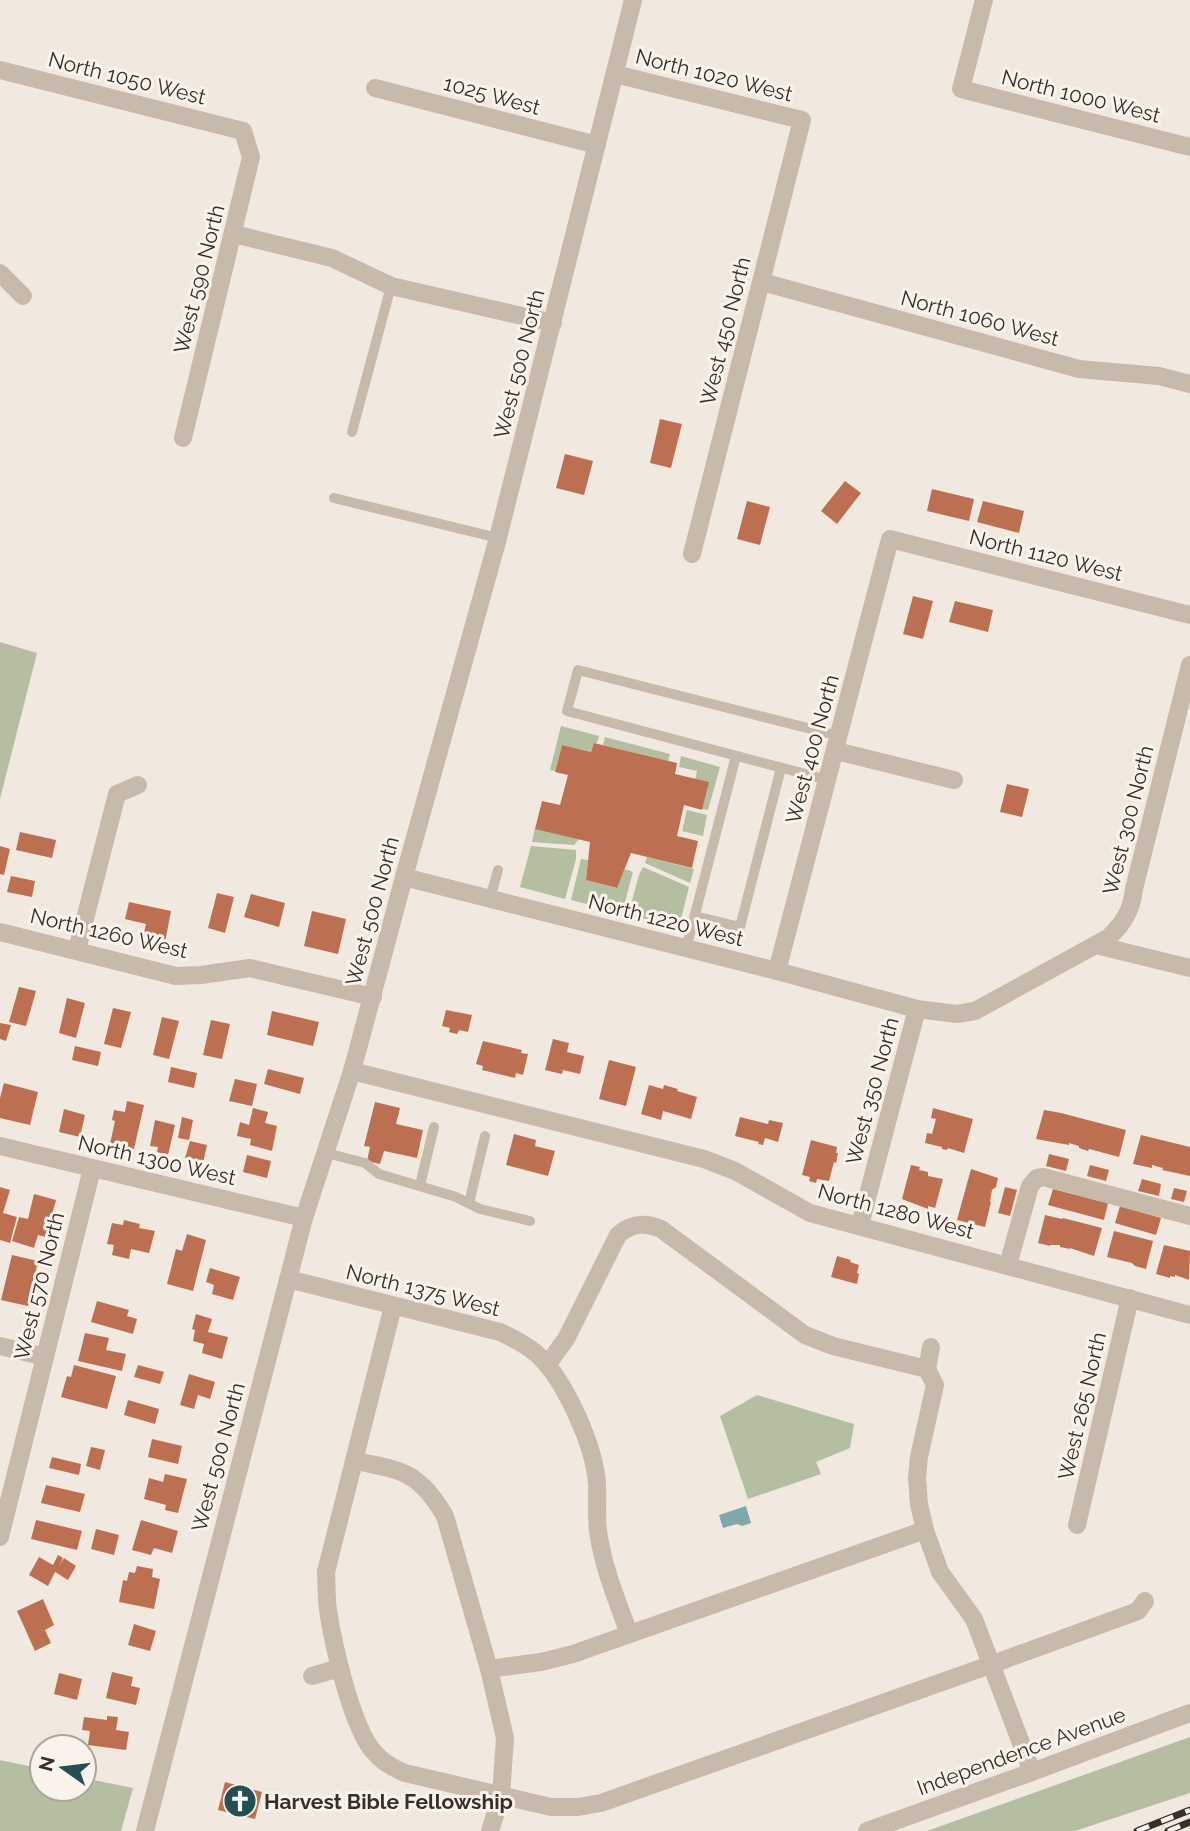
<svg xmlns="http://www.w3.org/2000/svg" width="1190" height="1831" font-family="Raleway,sans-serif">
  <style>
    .green { fill: #b3bfa0 }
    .water { fill: #80a8ac }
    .building { fill: #bc7051 }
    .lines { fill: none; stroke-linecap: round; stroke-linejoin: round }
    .service { stroke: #c8baab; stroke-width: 10 }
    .minor { stroke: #c8baab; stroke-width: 18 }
    .tertiary { stroke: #c8baab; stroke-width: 18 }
    .rail-casing { stroke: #372f2a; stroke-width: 7 }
    .rail { stroke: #f9f3eb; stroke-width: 4.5; stroke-dasharray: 13; stroke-linecap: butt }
    .labels { text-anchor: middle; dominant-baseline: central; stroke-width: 6; stroke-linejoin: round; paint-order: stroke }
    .street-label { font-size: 21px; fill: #372f2a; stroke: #f9f3eb }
    .poi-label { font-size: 21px; font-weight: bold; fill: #372f2a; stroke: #f9f3eb; text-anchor: start }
  </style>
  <rect width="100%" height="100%" fill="#f1e9df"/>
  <!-- green -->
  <g class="green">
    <polygon points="0,642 37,653 0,799"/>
    <polygon points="561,726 599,736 597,743 594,743 591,752 562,745 555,771 550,770"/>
    <polygon points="605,737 670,754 668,761 603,745"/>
    <polygon points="681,756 720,767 708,810 702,809 695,779 697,771 679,767"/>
    <polygon points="687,810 707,815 703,836 682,831"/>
    <polygon points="535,828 579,839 574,845 532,842"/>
    <polygon points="531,846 576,850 576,859 565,899 520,887"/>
    <polygon points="647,857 694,869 690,883 645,863"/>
    <polygon points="581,859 588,860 586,880 616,888 625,869 633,872 622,913 571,900"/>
    <polygon points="643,867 689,887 679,927 628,915 639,875"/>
    <polygon points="757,1395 854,1424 850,1448 816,1462 821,1474 748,1499 720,1416"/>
    <polygon points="1190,1737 1190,1793 1075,1831 927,1831"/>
    <polygon points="0,1760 42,1769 42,1789 84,1789 84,1778 133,1788 121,1831 0,1831"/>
  </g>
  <!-- water -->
  <polygon class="water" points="746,1506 751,1523 742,1526 737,1524 723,1528 719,1515"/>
  <!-- building -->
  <g class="building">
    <polygon points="660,419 682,424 671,468 650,463"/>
    <polygon points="565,454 593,461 584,495 556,488"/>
    <polygon points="845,481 861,493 837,524 821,511"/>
    <polygon points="932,489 974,499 969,521 927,511"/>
    <polygon points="747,501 770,507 760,545 737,539"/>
    <polygon points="983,501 1024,511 1019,533 977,522"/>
    <polygon points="913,596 933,601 923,639 903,634"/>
    <polygon points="955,601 993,610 988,632 949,622"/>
    <polygon points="594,743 677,763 675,774 709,782 702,810 684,805 677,836 698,841 692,868 631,853 617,888 586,880 590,842 535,829 542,801 560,805 568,775 555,772 562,745 591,752"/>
    <polygon points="1007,784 1029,789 1022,817 1000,812"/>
    <polygon points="20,832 56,840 52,858 16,850"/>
    <polygon points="0,846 10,849 4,875 0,874"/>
    <polygon points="11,876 35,881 32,897 7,892"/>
    <polygon points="217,893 234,897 225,933 208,928"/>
    <polygon points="251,894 285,903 279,927 244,917"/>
    <polygon points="129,902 171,911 165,942 143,937 146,924 125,919"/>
    <polygon points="312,911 346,919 338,954 304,946"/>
    <polygon points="19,987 36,991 26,1026 9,1022"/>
    <polygon points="67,998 85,1003 76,1038 59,1033"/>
    <polygon points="113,1008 131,1012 121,1048 104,1044"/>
    <polygon points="446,1010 472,1015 468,1032 459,1030 457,1034 449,1032 450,1028 442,1026"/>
    <polygon points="272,1011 319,1022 313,1046 267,1035"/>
    <polygon points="162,1017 179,1021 169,1059 153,1055"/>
    <polygon points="211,1020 230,1024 222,1059 203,1055"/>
    <polygon points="0,1023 11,1025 6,1041 0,1039"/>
    <polygon points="553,1039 569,1043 567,1052 584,1056 580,1074 563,1070 562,1074 545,1070"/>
    <polygon points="483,1041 522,1050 521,1053 528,1054 523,1075 516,1073 515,1078 482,1070 483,1066 476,1064"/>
    <polygon points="75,1046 101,1052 98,1066 72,1060"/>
    <polygon points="609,1060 636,1067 626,1106 599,1099"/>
    <polygon points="171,1067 197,1073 194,1088 168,1082"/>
    <polygon points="268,1069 304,1078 300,1094 264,1084"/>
    <polygon points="235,1079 257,1084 252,1106 229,1101"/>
    <polygon points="4,1083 38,1092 30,1125 0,1118 0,1098"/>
    <polygon points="649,1085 663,1089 664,1085 678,1089 677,1091 697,1097 691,1119 663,1111 661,1120 641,1114"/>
    <polygon points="127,1101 144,1105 134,1149 110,1144 115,1121 112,1120 114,1110 125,1112"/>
    <polygon points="375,1102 400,1108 396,1124 423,1130 417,1158 384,1151 380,1164 367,1161 370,1147 364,1146"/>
    <polygon points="253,1108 268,1112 265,1123 277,1126 272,1151 250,1145 251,1139 237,1136 240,1122 249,1125"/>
    <polygon points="933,1108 973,1119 964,1153 948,1148 947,1150 942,1149 942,1147 925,1143 927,1133 932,1134 936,1119 931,1118"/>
    <polygon points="64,1109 85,1115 80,1137 59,1132"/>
    <polygon points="1044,1110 1061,1113 1126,1130 1119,1157 1093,1150 1089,1149 1088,1151 1079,1148 1079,1146 1069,1143 1069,1145 1036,1139"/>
    <polygon points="182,1117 193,1120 189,1140 178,1138"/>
    <polygon points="740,1117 768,1124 769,1120 783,1123 778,1142 765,1138 763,1145 758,1144 759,1142 735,1136"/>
    <polygon points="155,1120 175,1125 168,1155 157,1152 158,1147 150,1146"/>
    <polygon points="514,1134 536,1140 535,1146 555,1151 548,1176 506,1165"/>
    <polygon points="1141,1135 1190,1147 1190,1176 1162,1170 1163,1168 1152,1165 1152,1168 1133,1164"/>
    <polygon points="811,1140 837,1147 836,1153 838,1153 836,1163 834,1162 829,1181 817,1179 816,1183 809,1181 810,1177 802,1175"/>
    <polygon points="190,1141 207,1145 203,1163 185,1158"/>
    <polygon points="1049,1154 1069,1159 1066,1171 1046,1166"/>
    <polygon points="247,1155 271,1161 267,1178 243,1172"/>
    <polygon points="911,1165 920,1167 919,1170 928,1172 928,1176 943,1179 935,1208 928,1206 928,1209 902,1199"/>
    <polygon points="1090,1165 1109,1170 1106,1181 1087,1176"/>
    <polygon points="971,1169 998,1178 996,1187 992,1190 990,1201 991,1202 985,1227 957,1220"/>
    <polygon points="1142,1179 1161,1184 1159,1196 1138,1191"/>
    <polygon points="0,1187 10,1190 3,1213 17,1217 10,1243 0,1240"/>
    <polygon points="1005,1187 1017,1190 1010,1216 998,1213"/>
    <polygon points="1174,1188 1187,1191 1184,1202 1171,1199"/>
    <polygon points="1053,1189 1108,1203 1104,1220 1048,1205"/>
    <polygon points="34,1194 56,1200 46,1237 38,1235 34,1248 12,1241 19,1217 28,1219"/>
    <polygon points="1120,1206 1161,1218 1156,1235 1115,1223"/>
    <polygon points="1045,1215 1062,1219 1063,1218 1102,1228 1094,1256 1070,1248 1070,1249 1060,1247 1060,1245 1050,1245 1050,1246 1038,1243"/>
    <polygon points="124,1220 140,1224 139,1228 155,1231 149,1253 131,1249 129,1259 112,1255 114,1245 107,1244 112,1223 123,1225"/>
    <polygon points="1114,1231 1153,1241 1146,1269 1135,1266 1132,1263 1107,1257"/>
    <polygon points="187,1234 206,1240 193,1291 167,1284 176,1249 182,1251"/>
    <polygon points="1164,1245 1190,1251 1189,1280 1175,1275 1175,1277 1170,1276 1170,1278 1156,1274"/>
    <polygon points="12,1255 38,1261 28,1306 1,1300"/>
    <polygon points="837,1256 851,1260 850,1262 859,1265 857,1273 859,1274 857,1284 831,1277"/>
    <polygon points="210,1268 240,1277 233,1300 212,1294 214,1285 206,1282"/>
    <polygon points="97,1301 129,1310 127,1316 137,1319 133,1334 91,1322"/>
    <polygon points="196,1314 212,1319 208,1332 228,1337 222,1359 202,1353 204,1344 193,1341 195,1330 192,1329"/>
    <polygon points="85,1333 109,1338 106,1350 126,1354 122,1371 78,1361"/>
    <polygon points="74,1365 116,1376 107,1409 61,1397 67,1376 71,1377"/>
    <polygon points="138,1365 164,1372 160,1384 134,1377"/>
    <polygon points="189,1374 215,1382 210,1399 198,1395 194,1409 180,1405"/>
    <polygon points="128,1400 159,1409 155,1424 124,1415"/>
    <polygon points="152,1439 182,1446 178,1464 148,1457"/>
    <polygon points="91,1447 105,1450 100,1470 86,1466"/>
    <polygon points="52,1457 81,1464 79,1475 49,1468"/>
    <polygon points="165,1474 187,1479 178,1513 165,1510 166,1505 144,1499 149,1478 163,1482"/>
    <polygon points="46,1485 85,1494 80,1512 41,1503"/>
    <polygon points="36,1520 82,1531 77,1550 31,1539"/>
    <polygon points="141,1520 178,1531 172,1553 154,1548 151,1555 132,1550"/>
    <polygon points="96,1529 119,1535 114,1555 91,1549"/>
    <polygon points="58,1555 63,1558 59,1566 64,1558 76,1566 68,1580 55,1572 48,1586 29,1575 39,1557 53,1565"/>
    <polygon points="137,1566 153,1569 152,1577 160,1579 154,1609 119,1602 123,1580 127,1581 129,1572 135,1573"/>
    <polygon points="43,1599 54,1625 45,1630 51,1643 35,1651 17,1611"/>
    <polygon points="134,1624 156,1631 150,1651 128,1645"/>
    <polygon points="112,1672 133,1677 131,1686 140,1688 136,1705 106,1698"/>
    <polygon points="59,1673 82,1679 77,1700 54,1694"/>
    <polygon points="107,1716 118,1717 116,1730 129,1732 126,1750 88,1745 90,1731 82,1730 84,1717 107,1720"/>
    <polygon points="225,1782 262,1792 255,1819 218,1810"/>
  </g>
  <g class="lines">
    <!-- service -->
    <g class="service">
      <polyline points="352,432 391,286"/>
      <polyline points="334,498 498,538"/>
      <polyline points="828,780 567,711 578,670 839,736"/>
      <polyline points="490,899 498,870"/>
      <polyline points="695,916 740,927 781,768"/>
      <polyline points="686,949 736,756"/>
      <polyline points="326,1153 365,1163 379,1174 456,1197 480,1209 530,1221"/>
      <polyline points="420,1185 434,1127"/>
      <polyline points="469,1203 485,1136"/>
    </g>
    <!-- minor -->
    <g class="minor">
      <polyline points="984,0 961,89 1190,147"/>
      <polyline points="0,70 243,131 251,157 183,438"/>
      <polyline points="615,74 802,120 692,554"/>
      <polyline points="375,88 597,145"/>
      <polyline points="234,234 332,258 391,286 553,323"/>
      <polyline points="0,273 23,296"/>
      <polyline points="762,282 1079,369 1159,376 1190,384"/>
      <polyline points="836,751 954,780"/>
      <path d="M404,877L777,971L917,1009L957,1014L975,1011L1108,938C1123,924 1132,910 1134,889L1190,665"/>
      <polyline points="0,932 176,976 201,975 250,968 373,997"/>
      <polyline points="1096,945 1190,968"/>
      <polyline points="77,950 117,794 138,785"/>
      <polyline points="777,971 890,539 1190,615"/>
      <polyline points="352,1071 704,1159 735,1171 810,1213 1190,1315"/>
      <polyline points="0,1146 304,1218"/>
      <polyline points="860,1225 917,1009"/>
      <polyline points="1008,1265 1030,1186 1037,1178 1043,1177 1190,1216"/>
      <path d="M288,1279L500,1332C513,1338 526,1345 537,1354C565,1380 594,1445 597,1483C598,1499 596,1516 598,1531C603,1567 617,1600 629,1634"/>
      <path d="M393,1306L326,1572C327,1585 326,1598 328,1610C333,1644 352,1728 374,1752C382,1762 393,1768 405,1773L551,1807H578L601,1803L990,1665L1138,1611L1145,1601"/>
      <polyline points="0,1346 45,1357"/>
      <path d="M547,1365L566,1339L618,1235C632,1223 645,1222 661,1229L805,1335L833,1346L927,1369L935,1385L919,1457L917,1478L919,1504L925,1530L940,1572L974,1619L1032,1772"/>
      <polyline points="927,1369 931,1347"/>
      <path d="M354,1460C366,1464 379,1465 392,1469C417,1475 432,1494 445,1516L489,1669L505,1738L501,1796L490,1831"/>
      <polyline points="1077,1525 1130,1298"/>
      <polyline points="0,1537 92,1169"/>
      <polyline points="489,1669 541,1662 573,1654 925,1530"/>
      <polyline points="312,1676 340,1668"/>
    </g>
    <!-- tertiary -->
    <g class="tertiary">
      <polyline points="145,1831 304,1218 352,1071 404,877 498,538 633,0"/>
      <polyline points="867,1831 1032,1772 1190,1713"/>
    </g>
    <defs>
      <g id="rail">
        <polyline points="1137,1831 1190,1810"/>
        <polyline points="1168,1831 1190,1822"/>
      </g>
    </defs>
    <!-- rail casing -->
    <use href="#rail" class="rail-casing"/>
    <!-- rail -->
    <use href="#rail" class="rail"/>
  </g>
  <!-- icons -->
  <defs>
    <symbol id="church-disc" viewBox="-11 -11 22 22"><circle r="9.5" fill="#234f55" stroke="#f9f3eb"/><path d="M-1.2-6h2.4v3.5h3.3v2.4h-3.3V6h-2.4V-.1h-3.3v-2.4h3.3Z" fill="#fff"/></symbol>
  </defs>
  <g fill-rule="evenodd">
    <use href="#church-disc" x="221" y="1782" width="38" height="38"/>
  </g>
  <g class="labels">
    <!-- street labels -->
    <g class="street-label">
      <text transform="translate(714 75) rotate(14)">North 1020 West</text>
      <text transform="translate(127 78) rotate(14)">North 1050 West</text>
      <text transform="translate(492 95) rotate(15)">1025 West</text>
      <text transform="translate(1081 96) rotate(14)">North 1000 West</text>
      <text transform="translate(199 279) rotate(-76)">West 590 North</text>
      <text transform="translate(980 318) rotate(15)">North 1060 West</text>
      <text transform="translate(725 331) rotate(-76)">West 450 North</text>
      <text transform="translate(519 364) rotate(-76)">West 500 North</text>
      <text transform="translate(1046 555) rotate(14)">North 1120 West</text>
      <text transform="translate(812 749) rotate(-75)">West 400 North</text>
      <text transform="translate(1128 820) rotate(-76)">West 300 North</text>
      <text transform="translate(372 911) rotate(-75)">West 500 North</text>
      <text transform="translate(666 920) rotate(14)">North 1220 West</text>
      <text transform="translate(109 933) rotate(13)">North 1260 West</text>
      <text transform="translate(872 1091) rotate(-75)">West 350 North</text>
      <text transform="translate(157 1160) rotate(13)">North 1300 West</text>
      <text transform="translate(896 1211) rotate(15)">North 1280 West</text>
      <text transform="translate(39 1286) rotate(-76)">West 570 North</text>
      <text transform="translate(423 1290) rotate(14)">North 1375 West</text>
      <text transform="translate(1082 1406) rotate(-77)">West 265 North</text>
      <text transform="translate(218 1457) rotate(-75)">West 500 North</text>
      <text transform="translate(1021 1751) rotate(-20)">Independence Avenue</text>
    </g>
    <!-- poi labels -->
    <g class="poi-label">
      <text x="264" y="1801">Harvest Bible Fellowship</text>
    </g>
  </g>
  <!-- north arrow -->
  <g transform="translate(63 1768) rotate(284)"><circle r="33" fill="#f9f3eb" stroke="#aba59e" stroke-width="2"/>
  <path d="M0-5L12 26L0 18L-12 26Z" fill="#234f55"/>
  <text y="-10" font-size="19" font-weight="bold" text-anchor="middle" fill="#372f2a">N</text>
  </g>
</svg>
